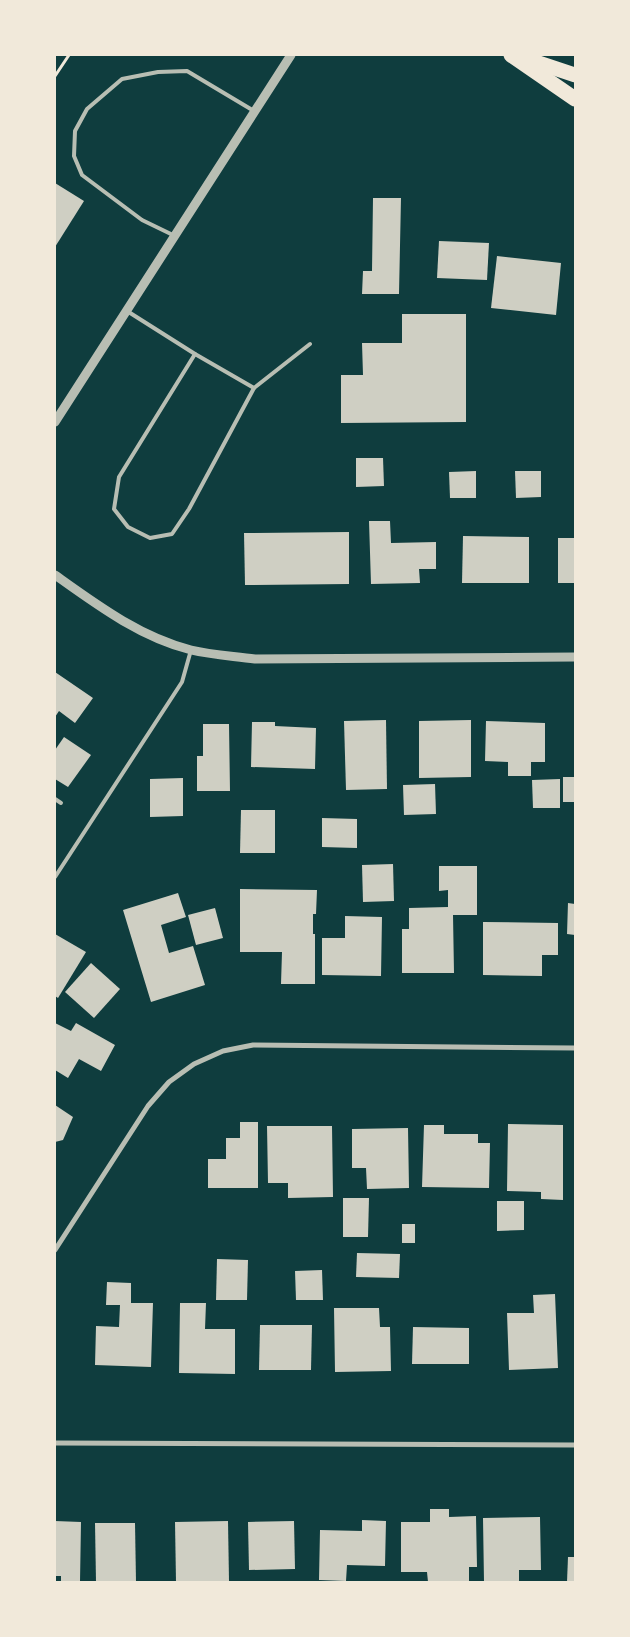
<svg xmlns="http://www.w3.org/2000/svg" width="630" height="1637" font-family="'Asap Condensed',sans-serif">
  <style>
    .building { fill: #cfcfc3 }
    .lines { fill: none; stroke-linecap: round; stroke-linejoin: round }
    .path { stroke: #f1e9da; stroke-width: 3 }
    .service { stroke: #b8beb3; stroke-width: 4 }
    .minor { stroke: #b8beb3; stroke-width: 5 }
    .tertiary { stroke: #b8beb3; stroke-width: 9 }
    .motorway { stroke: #f1e9da; stroke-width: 15 }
  </style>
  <rect width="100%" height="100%" fill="#0f3d3e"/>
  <!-- building -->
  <g class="building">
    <polygon points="55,183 84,201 55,247"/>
    <polygon points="373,198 401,198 399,294 362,294 363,271 372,271"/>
    <polygon points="439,241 489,243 487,280 437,278"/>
    <polygon points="497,256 561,263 556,315 491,308"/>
    <polygon points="402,314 466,314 466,422 341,423 341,375 363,375 362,343 402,343"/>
    <polygon points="356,458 383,458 384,486 356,487"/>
    <polygon points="476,471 476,498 450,498 449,472"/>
    <polygon points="515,471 541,471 541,497 516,498"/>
    <polygon points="369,521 390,521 391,543 436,542 436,569 419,569 420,583 371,584"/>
    <polygon points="349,532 349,584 245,585 244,533"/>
    <polygon points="463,536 529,537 529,583 462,583"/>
    <rect x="558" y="538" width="17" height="45"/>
    <polygon points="55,672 93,698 75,723 59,711 55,717"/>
    <polygon points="386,720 387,789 346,790 344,721"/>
    <polygon points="471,720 471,777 419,778 419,721"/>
    <polygon points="486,721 545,723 545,762 531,762 531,776 508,776 508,762 485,761"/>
    <polygon points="252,722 275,722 275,726 316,728 315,769 251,767"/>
    <polygon points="203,724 229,724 230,791 197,791 197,756 203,756"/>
    <polygon points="64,737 91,755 68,787 55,779 55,750"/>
    <rect x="563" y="777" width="12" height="25"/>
    <polygon points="183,778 183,816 150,817 150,779"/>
    <polygon points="560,779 560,808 533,808 532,780"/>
    <polygon points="435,784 436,814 404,815 403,785"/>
    <polygon points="241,810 275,810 275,853 240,853"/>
    <polygon points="322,818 357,819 357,848 322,847"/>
    <polygon points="393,864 394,901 363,902 362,865"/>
    <polygon points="439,866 477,866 477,915 453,915 454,973 402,973 402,929 409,929 409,908 448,907 448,890 439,891"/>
    <polygon points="240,889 317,890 316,914 313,914 313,934 315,934 315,984 281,984 282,952 240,952"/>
    <polygon points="178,893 186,917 161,925 169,953 193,946 205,985 151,1002 123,910"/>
    <polygon points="568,903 575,904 575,935 567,934"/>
    <polygon points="215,908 223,938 196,945 188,915"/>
    <polygon points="345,916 382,917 381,976 322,975 322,938 345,938"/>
    <polygon points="483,922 558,923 558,955 542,955 542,976 483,975"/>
    <polygon points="55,934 86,952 58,998 55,996"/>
    <polygon points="91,963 120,989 94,1018 65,992"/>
    <polygon points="55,1023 71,1031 76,1023 115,1045 101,1071 79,1059 68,1078 55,1070"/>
    <polygon points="55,1105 73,1117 63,1140 55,1142"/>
    <polygon points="240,1122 258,1122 258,1188 208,1188 208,1159 226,1159 226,1138 240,1138"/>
    <polygon points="508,1124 563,1125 563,1200 541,1199 541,1192 507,1191"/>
    <polygon points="424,1125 444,1125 444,1134 478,1134 478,1143 490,1143 489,1188 422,1187"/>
    <polygon points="267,1126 332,1126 333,1197 288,1198 288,1183 268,1183"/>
    <polygon points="408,1128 409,1188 367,1189 366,1168 352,1168 352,1129"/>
    <polygon points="343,1198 369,1198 368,1237 343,1237"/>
    <polygon points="497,1201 524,1201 524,1230 497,1231"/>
    <rect x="402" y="1224" width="13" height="19"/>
    <polygon points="357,1253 400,1254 399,1278 356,1277"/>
    <polygon points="217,1259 248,1260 247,1300 216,1300"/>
    <polygon points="322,1270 323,1300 296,1300 295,1271"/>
    <polygon points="107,1282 131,1283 131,1303 153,1303 151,1367 95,1365 96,1326 119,1327 120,1305 106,1305"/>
    <polygon points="555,1294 558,1368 509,1370 507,1313 534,1313 533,1295"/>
    <polygon points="180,1303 206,1303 205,1329 235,1329 235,1374 179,1373"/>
    <polygon points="334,1308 379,1308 380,1327 390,1327 391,1371 335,1372"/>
    <polygon points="260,1325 312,1325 311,1370 259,1370"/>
    <polygon points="413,1327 469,1328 469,1364 412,1364"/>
    <polygon points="430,1509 449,1509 449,1517 476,1516 477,1567 469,1567 469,1582 428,1582 427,1572 401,1572 401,1522 430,1522"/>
    <polygon points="540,1517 541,1570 519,1570 519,1582 484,1582 483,1518"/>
    <polygon points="362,1520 386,1521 385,1566 347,1565 346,1581 319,1580 320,1530 362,1531"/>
    <polygon points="55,1521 81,1522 80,1582 61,1582 61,1576 55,1576"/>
    <polygon points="228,1521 229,1581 176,1582 175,1522"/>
    <polygon points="294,1521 295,1569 249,1570 248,1522"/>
    <polygon points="95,1523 135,1523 136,1582 96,1582"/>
    <polygon points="568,1557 575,1557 575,1582 567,1582"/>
  </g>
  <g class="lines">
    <!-- path -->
    <polyline class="path" points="55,76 69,55"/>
    <!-- service -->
    <g class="service">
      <polyline points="175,236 142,220 82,175 74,156 75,131 87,109 122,79 158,72 187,71 254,111"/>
      <polyline points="127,311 195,354 254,388 310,344"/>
      <polyline points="195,354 119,477 114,509 128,527 150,538 172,534 189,509 254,388"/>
      <polyline points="55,799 61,803"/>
      <polyline points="55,877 182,682 191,650"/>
    </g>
    <!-- minor -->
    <g class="minor">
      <polyline points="55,1250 148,1106 169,1082 194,1064 223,1051 253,1045 575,1048"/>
      <polyline points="55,1443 575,1445"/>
    </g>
    <!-- tertiary -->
    <g class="tertiary">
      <polyline points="55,422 291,55"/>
      <path d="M55,575C97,605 140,637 191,650C212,655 234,656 255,659L575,657"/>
    </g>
    <!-- motorway -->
    <g class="motorway">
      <polyline points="511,55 575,99"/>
      <polyline points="524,58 575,75"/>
    </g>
  </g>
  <!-- border -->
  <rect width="630" height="1637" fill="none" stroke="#f1e9da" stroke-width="112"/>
</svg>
